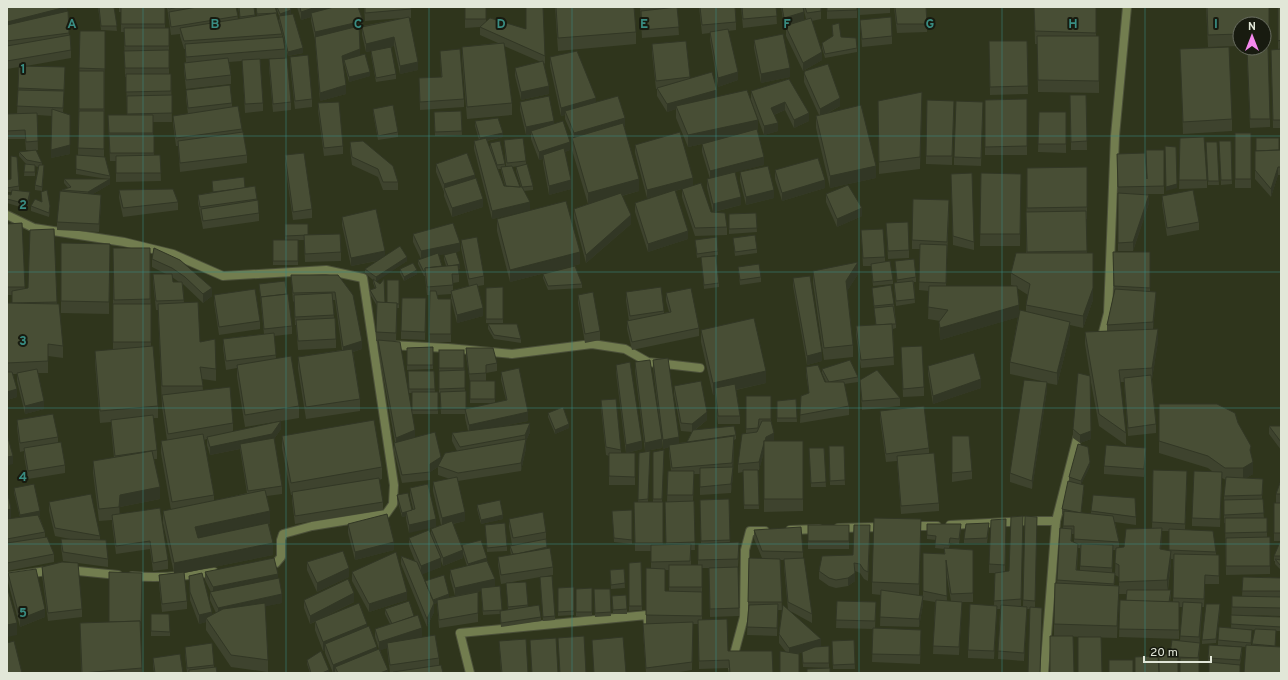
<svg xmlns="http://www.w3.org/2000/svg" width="1288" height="680" font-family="Overpass,sans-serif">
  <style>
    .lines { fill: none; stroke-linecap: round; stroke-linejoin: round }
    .street-casing { stroke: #4c513a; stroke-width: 10 }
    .street { stroke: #727d4f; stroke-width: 8 }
    .wall { fill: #3e432e; fill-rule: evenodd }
    .shaded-wall { fill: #323725 }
    .building { fill: #484e35; stroke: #323725 }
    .grid { fill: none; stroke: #398d83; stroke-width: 1; stroke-opacity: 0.55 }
    .grid-label { font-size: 13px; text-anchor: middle; font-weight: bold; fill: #398d83; stroke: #181b10; stroke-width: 4; stroke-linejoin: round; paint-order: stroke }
  </style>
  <rect width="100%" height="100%" fill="#2f351c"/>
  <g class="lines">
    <defs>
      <g id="street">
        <polyline points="7,215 34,228 124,242 173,254 223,276 326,270 363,278 394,485 393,504 386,514 312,526 283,534 281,540 281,557 276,563 265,565"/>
        <polyline points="1101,340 1108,313 1115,136 1127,7"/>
        <polyline points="389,345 448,348 512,354 592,344 625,349 648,362 700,368"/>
        <polyline points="950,525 1026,521 1056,521"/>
        <polyline points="910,526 937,526"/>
        <polyline points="838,528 883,527"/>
        <polyline points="790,530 819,529"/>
        <polyline points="68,570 118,575"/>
        <path d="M132,576C160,579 187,576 214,572"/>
        <polyline points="7,577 53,570"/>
        <polyline points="470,673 460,633 647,615 648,623"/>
        <polyline points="734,673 732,662 744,617 745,550 750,531 765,531"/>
        <polyline points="1044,673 1056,521 1079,431"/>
      </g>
    </defs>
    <!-- street casing -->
    <use href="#street" class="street-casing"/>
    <!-- street -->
    <use href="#street" class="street"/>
  </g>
  <!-- wall -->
  <g class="wall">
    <polygon points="7,7 68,11 69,35 71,50 71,58 26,66 65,76 63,113 70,154 51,158 52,116 37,115 38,150 26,150 25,139 7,139 7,114 17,114 19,67 7,69"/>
    <polygon points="98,7 114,7 117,31 101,30"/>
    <polygon points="119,7 165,7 165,28 169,28 169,74 171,74 172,122 153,122 153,135 154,135 154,155 160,155 161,181 116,182 116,161 110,161 108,115 127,115 126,77 125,77 124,32 121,32 121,12 119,12"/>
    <polygon points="167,7 236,7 238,19 240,19 238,7 254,7 255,16 257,16 256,7 275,7 277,13 277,16 282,34 282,37 283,37 279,21 279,16 276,7 290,7 291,14 303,53 288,56 284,38 285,49 285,58 260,59 263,103 263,111 245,113 242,61 229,62 231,75 231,84 186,89 184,71 184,63 186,62 185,49 184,49 180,36 180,34 171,35"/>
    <polygon points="297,7 358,7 363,26 403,18 365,21 364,7 411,7 411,18 409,18 418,70 400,74 394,46 366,52 362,35 362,29 359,30 360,56 370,76 349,82 344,63 343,64 346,94 320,101 315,40 311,21 311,17 301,20"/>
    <polygon points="465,7 486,7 486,21 545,56 545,64 544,63 549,94 521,100 515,76 515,68 541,62 504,46 512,103 512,115 467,119 462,59 462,47 498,43 480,35 480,27 465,28"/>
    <polygon points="555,7 634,7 636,32 636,44 558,51"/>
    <polygon points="640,7 677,7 679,35 642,38"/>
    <polygon points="699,7 735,7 736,22 736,30 728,31 738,80 718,87 710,40 710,33 702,34"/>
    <polygon points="741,7 776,7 777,24 743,28"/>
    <polygon points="781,7 803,7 804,20 806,19 803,7 821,7 821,19 812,21 822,60 803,71 786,36 786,27 788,25 784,26"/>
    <polygon points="827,7 857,7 857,18 827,19"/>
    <polygon points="860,7 890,7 890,13 860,15"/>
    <polygon points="894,7 926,7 927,24 927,32 897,33"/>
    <polygon points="1034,7 1096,7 1096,36 1099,36 1099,93 1038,92 1037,44 1035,44"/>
    <polygon points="1206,7 1269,7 1269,45 1264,45 1264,24 1240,24 1240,46 1208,47"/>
    <rect x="1278" y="7" width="3" height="42"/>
    <polygon points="860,20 892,36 892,44 862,47"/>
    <polygon points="832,25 841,37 857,48 857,52 825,58 822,48 822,43 833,37"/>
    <polygon points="80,31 105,31 104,157 110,176 110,184 93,194 101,203 99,232 57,230 57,222 62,190 68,188 64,183 64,179 107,179 76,174 76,155 78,155"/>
    <polygon points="754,40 790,77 761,83 754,48"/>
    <polygon points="686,41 690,78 717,97 758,132 764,165 735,172 741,205 714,212 727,227 727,235 695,236 682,197 682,189 675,191 688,239 648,252 635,212 635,203 666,193 647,198 635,153 635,145 693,186 711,212 713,212 707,188 707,179 710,179 702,152 702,144 688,147 676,118 676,109 667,112 657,96 657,89 656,89 652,53 652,44"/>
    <polygon points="989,41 1027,41 1028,94 990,95"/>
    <polygon points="1180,49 1232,119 1232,131 1183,134"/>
    <polygon points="1281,49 1281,128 1273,128 1271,58"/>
    <polygon points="371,51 396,74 396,79 376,82 371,55"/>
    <polygon points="440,51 464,99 464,107 420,110 419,78 441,77"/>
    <polygon points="290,57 312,99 312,107 295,109 290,65"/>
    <polygon points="550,57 596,102 625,126 624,126 639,191 622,196 631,224 586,263 574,218 574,209 588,204 572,150 573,137 565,119 565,115 561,116 550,66"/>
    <polygon points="1247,58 1270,119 1270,127 1250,128"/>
    <polygon points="269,59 291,102 291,110 273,112 269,68"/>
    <polygon points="804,73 840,106 828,113 876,178 830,188 816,128 816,116 819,115 804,82"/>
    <polygon points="789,79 809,121 794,128 785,110 774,115 778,131 764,135 751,100 751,91"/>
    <polygon points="186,90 232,103 232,107 242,129 247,155 247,163 180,172 178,146 176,146 173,124 173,116 188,114 186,99"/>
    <polygon points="1070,95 1086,95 1087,150 1071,150"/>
    <polygon points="1027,99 1027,155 985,155 985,100"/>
    <polygon points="520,102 554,124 570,150 565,152 571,189 549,195 543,163 543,159 539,160 531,139 531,134 526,135 520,110"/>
    <polygon points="318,103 343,146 343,154 324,156 318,111"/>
    <polygon points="922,104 920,169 879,174 878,113"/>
    <polygon points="373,109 398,132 398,137 378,140 373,113"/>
    <polygon points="954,110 952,165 926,164 926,156"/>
    <polygon points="983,110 981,166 954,165 954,157"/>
    <polygon points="461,111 462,135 435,136 434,112"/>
    <polygon points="1039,112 1066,112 1066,153 1038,152"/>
    <path d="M475,121L503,137L487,141L490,148V143L505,164V167H506L504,140L526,161V164L533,186V190L524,191L530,210L580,264L510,282L497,231V219L524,212L492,219L474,149V141L479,140L475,126ZM519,166L516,167V171L521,187H520L512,167ZM498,169H501V171L505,186H504Z"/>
    <rect x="1235" y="133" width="16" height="55"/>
    <polygon points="1180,138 1207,180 1207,188 1179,189"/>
    <polygon points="1219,141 1231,141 1232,184 1221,185"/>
    <polygon points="350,142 398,182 398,190 383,190 378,177 352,165 350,150"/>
    <polygon points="1206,142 1217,142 1219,185 1208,185"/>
    <polygon points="1164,150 1164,194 1148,194 1149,203 1133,251 1118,251 1118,195 1117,154 1147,175"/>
    <polygon points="1279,150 1281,150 1281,175 1278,175 1271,197 1255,179 1255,170"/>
    <polygon points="19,152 42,163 42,165 44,170 42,191 35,190 35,185 38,167 35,166 35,176 24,176 25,164 26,164 19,156"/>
    <polygon points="285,155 312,209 312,218 293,220 285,164"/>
    <polygon points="436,164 475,178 483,207 452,217 444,196 444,192 436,172"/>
    <path d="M1027,168L1087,207V219H1086L1087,253L1093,300L1083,328L1070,325V334L1057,385L1047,383V390L1032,489L1010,482V473L1041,381L1010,374V362L1018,317L940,340L939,322L940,321L928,319L929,291L919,290L920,249H912V240L949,208L946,286H1014L1011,285V273L1026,253ZM1017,288L1028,295L1026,305V311L1019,312Z"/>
    <polygon points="775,170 825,188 782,201 775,179"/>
    <polygon points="740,172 774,198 746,205 740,181"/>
    <polygon points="981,173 1021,174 1020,246 980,246"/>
    <polygon points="951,174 974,242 974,250 953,245"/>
    <polygon points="7,180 19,186 19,191 30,196 27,209 7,203 7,194 11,195 12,192 7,192"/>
    <polygon points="212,181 245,188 255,186 259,213 259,221 203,229 198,203 198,195 213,192"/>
    <polygon points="119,190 178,202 178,210 123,217 119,198"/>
    <polygon points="826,194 862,216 837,227 826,202"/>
    <polygon points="1162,196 1199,222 1199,230 1167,236 1162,204"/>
    <polygon points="42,201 50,210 49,217 31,211 31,206"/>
    <polygon points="756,213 757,232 729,234 729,214"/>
    <polygon points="342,217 385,255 407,261 376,281 385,303 399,304 399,308 397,308 396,341 388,341 412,414 412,393 409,393 408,371 434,371 435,392 438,392 438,414 412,414 415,437 441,460 457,451 452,441 452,433 468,431 465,418 465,414 441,414 440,393 439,393 439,350 464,350 465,391 466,409 495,403 470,403 470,382 466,356 466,348 497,363 497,371 486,373 486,381 495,381 495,403 506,400 501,380 501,372 528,421 494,428 530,432 526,441 526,448 521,471 458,481 465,521 453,524 462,546 487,561 495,587 500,586 502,611 508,610 506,583 526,582 528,607 541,617 541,621 501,627 500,614 483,615 481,591 455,596 450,578 450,570 467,566 463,554 463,558 443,566 441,561 441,567 422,574 425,581 449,597 478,592 478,622 439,628 437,603 434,604 434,612 427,627 401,564 401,556 415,561 409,546 409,538 431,535 431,529 441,525 433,491 433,482 450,479 438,475 438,467 430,472 430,480 402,483 394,451 394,443 395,442 378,348 378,341 376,341 377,306 370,294 370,290 375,288 373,283 373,280 365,273 365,269 377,261 351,266 342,225"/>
    <polygon points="22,223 25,289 28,288 54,229 57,304 63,346 63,358 48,356 48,373 38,373 44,409 25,414 17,381 17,374 13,374 17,397 7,400 7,303 12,303 12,295 7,295 7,224"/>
    <polygon points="886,223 909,250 909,258 888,259"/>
    <polygon points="285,224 341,252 341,261 305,262 304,240 298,240 298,265 273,265 273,240 285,240"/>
    <polygon points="861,230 885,257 885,262 893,280 893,284 873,286 871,266 863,266"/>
    <path d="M413,234L460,251L439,255L442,266H446L444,259V255L460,268L459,269V282L453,283V290L469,286L461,248V240L484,276V285L478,286L483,316L457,323L451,299V342H429L430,295H427L425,276H424L418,264V260L421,259L413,242ZM451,294V299H438L437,295Z"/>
    <polygon points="733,238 757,249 757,253 735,256"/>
    <polygon points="695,240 718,251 718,255 702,257 719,283 719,287 704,289 701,257 697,258"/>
    <polygon points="61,243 110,244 109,314 61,313"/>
    <polygon points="113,248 150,248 151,347 158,406 158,418 153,418 157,450 157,459 154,459 160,499 120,507 120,514 160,508 168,560 168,569 153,571 150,549 116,554 112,524 112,520 99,521 93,473 93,461 114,458 111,428 111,422 100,423 95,363 95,351 113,350"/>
    <path d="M154,248L212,296L203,303L183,284L184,303L200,342L216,369V381L202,379L203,390L233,423V431L281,429L274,439L282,486V494L267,496L270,523L269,524L273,555L184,573L187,601V609L162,612L159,584V575L174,573L163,523V511L171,510L161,453V441L167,440L162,407L158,310H156L153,282V274H166L152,267V259ZM172,277L179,282H173ZM207,439V445L210,455L240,449L247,493L214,501V495L204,440Z"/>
    <polygon points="1113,252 1150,252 1150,291 1156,300 1153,329 1158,341 1152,379 1156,424 1156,433 1128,436 1124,382 1120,382 1126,433 1126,445 1099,426 1090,377 1091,439 1080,443 1073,438 1073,429 1090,376 1085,344 1085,332 1107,331 1107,325 1114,293"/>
    <polygon points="895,261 916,277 916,282 914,282 915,303 896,306 894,287 894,283 897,283"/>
    <polygon points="738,267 761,277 761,282 740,285"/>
    <polygon points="400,269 417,274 404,281 400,273"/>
    <polygon points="813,271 858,274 847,291 853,345 853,357 824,360 813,283"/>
    <polygon points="543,274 582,284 582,288 548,290 543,278"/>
    <polygon points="291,275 338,275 362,349 353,352 360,399 360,411 306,419 298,369 298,357 342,350 335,300 333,300 334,318 336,339 336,348 298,350 296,325 295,325 294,301 293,302"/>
    <polygon points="793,278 822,361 807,365 793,286"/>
    <polygon points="259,284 292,326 292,334 274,336 276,358 299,406 299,418 245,427 237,377 237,368 226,370 223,348 223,339 264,334"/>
    <polygon points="503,287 503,323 486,323 486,288"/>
    <polygon points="872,288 894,304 896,324 896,328 893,329 894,365 861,368 856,335 856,326 876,325"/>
    <polygon points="626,292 664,311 664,313 669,312 666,301 666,293 699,328 699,336 632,350 627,329 627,321 629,321 626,301"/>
    <polygon points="214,295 260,321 260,329 219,335 214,303"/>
    <polygon points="578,295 600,331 600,340 585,343 578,303"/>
    <polygon points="426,307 425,340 401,339 401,331"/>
    <polygon points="488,324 521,339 521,343 494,339 488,329"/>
    <polygon points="701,330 766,383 736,390 740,416 740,424 718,424 715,394 713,395 701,342"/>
    <polygon points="433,347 433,369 407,370 407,348"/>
    <polygon points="901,347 924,387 924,396 903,397"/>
    <path d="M653,360L679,443L687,442L692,432L681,431L674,394V386L707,420L695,430L736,435V439L734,440L733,475L731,493L700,495V474H694L693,501H694L695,550H691V565H698V544H701L700,500L729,499L730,543L739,551L738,567L739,616L710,617L709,568H702V620L728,651L773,673H729V668L699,669L698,624H693L692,670L673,673H646L643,632V624H654H646V568H651V551H635L634,502H638L639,453L650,451L648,502H653V452L664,450L662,502L663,545H666L665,502H667L668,471H671L669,453V447L663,449L653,368ZM665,570H669V591H665Z"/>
    <polygon points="635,362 662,448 645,451 635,371"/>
    <polygon points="616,365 642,449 627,453 635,453 635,485 609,485 609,456 606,455 601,408 601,400 621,450 621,453 626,453 616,373"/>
    <polygon points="928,366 981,388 933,404 928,374"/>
    <polygon points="806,367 825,382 826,382 822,373 822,369 858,377 858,382 844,384 849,406 849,415 800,423 801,396 809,393 806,375"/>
    <polygon points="860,380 900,398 900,406 862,410"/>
    <polygon points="746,396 771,396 771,421 774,441 803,441 803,511 764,512 764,452 759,470 758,470 759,509 744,509 743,472 738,473 738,464 746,434"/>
    <polygon points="796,399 797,422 777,422 777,401"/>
    <polygon points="1159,404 1238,423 1251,454 1253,474 1246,478 1263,479 1262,499 1264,518 1267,518 1267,537 1270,537 1270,574 1226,575 1225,523 1224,523 1224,496 1226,480 1222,478 1220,527 1192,526 1192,518 1212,471 1208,468 1159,453"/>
    <polygon points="880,411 929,448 929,453 939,503 939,511 901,514 897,461 886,462 880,419"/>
    <polygon points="548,413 569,428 555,434 548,417"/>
    <polygon points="17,420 58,437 58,442 65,465 65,473 28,479 24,456 24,451 20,452 17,428"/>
    <polygon points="1269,426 1281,426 1281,450 1269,434"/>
    <polygon points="282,436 382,467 382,479 379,480 383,502 383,510 295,524 292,501 292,495 291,495 282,448"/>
    <polygon points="952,436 972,471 972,479 952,482"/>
    <polygon points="829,446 844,446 845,485 830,485"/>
    <polygon points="809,448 824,448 826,487 811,487"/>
    <polygon points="1146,456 1144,477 1104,474 1104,466"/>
    <path d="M1090,466L1081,484L1084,489L1081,513L1091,514V511L1136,517V525L1115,522L1119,542V548L1124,547L1152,528L1153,470L1187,479L1185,530L1216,552V555H1219V584H1205L1204,607H1202L1199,658L1178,661L1170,654L1180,641L1182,607H1179V639L1119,637L1120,600L1126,601V594H1119L1117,638L1054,636V624L1057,583L1060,528H1063L1064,514H1062V509L1069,482V477ZM1162,531H1169V551L1161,550ZM1072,534H1074V542L1071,541ZM1078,548H1080V571L1077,570ZM1113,550H1116L1115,573H1112ZM1171,559H1173V602H1170L1171,595L1168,590L1171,563ZM1115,575L1119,577V586L1114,585Z"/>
    <polygon points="1281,480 1281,503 1276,503 1276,494"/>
    <polygon points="428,484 409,533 406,519 406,516 402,517 397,499 397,495 412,510 413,509 410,496 410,488"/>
    <polygon points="14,488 40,516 39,516 45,532 45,537 54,554 54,562 7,571 7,519 20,517 14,493"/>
    <polygon points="49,502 100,536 100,540 108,559 108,567 63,561 61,547 61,539 70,539 55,536 49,511"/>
    <rect x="1274" y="503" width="7" height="38"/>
    <polygon points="477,505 503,519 481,524 477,509"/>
    <polygon points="632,510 632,544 614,542 612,511"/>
    <polygon points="1025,516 1037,517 1035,608 1030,609 1027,609 1024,661 998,659 1000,609 997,609 994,659 968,658 968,650 994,605 995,573 989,573 989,564 1006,527 1005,572 1009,571 1023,524 1021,606 1023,606"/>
    <polygon points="509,519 546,532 546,540 547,548 553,567 553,575 542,577 555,616 555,620 543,621 540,577 501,584 498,565 498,557 511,555 510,550 510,546 512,545 509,527"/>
    <polygon points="348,524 394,550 355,560 348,533"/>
    <path d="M927,524L961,528L959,544L950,543L949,548L973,550V602H962L959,655L933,654L935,602L923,600V604L919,627L880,626L881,595L872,594V582L921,531L919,595L923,596V553L944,554V549L935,548L936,540L927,539ZM946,572L951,601H947Z"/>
    <polygon points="485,525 507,546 507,551 487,552"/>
    <rect x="808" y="525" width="41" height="24"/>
    <polygon points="989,527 987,543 964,543 964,539"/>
    <path d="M754,530L803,552V558L812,614V623L790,611L821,646H829V668L803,667L802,652L798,654L786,652L779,643V634L782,610H778L777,636L747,635L748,609L749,558H762L754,539ZM780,560H784V567L788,610H782Z"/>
    <polygon points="870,534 868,581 864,579 860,573 855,571 855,581 848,586 836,588 829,586 819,579 819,571 853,555"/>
    <polygon points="1281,542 1281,570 1275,564 1275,561 1274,561 1274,556"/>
    <polygon points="307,562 349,577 317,592 307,570"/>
    <polygon points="641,562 642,610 629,611 629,563"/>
    <polygon points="42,567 82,609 82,617 48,621 42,575"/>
    <polygon points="624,569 625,588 611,589 610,570"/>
    <polygon points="205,572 278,578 282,603 265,606 268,660 268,672 231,667 206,630 206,622 199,624 190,600 189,576 212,614 216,613 210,600 210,592 211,592 205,580"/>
    <polygon points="352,572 407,600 369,612 352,581"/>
    <polygon points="8,573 45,617 20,627 8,582"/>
    <polygon points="142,573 141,631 140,631 142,673 81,673 80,623 109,622"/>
    <path d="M1243,577L1281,578V616L1240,615L1281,617V631H1276L1275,647H1246L1218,645V640L1231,628L1232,596H1242ZM1244,629L1255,630L1252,645H1251L1252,634Z"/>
    <polygon points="574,587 574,615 558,616 558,588"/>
    <polygon points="592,588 592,616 576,616 576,589"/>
    <polygon points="594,589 610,589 611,616 595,617"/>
    <polygon points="612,596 627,609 627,614 613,614"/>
    <polygon points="304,600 354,602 318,620 367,627 377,650 379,649 375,637 375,629 390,624 385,614 385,609 422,637 419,638 439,658 439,666 443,673 390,673 387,648 380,650 388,673 333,673 325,653 325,650 323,651 315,630 315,622 310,624 304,608"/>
    <polygon points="837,601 876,602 875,629 921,638 920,664 872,662 873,629 836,628"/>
    <polygon points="1220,609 1216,643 1202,644 1202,640"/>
    <polygon points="151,614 170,632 170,636 151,636"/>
    <polygon points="558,638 586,673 560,673"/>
    <polygon points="530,640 558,673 532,673"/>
    <polygon points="592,640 626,673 594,673"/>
    <polygon points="854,640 855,669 833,669 832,641"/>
    <polygon points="499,641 528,673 501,673"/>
    <polygon points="185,647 214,665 214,667 217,673 187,673 185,655"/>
    <polygon points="1242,652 1240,665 1208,662 1208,658"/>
    <polygon points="153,658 183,673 154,673 153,666"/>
    <polygon points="307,660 329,673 310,673 307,664"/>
  </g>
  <!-- shaded-wall -->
  <g class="shaded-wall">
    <polygon points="67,7 67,15 7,31 7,22"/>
    <polygon points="316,7 344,7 311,13 311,17 301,20 301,12"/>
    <polygon points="291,10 291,14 280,18 280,14"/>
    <polygon points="804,12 804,20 784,26 784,18"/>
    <polygon points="363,21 363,29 362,27 362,29 315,40 315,37 315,41 315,32"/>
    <polygon points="394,37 394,46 366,52 366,44"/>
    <polygon points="303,48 303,53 288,56 288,52"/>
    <polygon points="360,49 360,57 344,60 344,63 342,64 342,56"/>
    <polygon points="822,52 822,60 803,71 803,63"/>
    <polygon points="418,62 418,70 400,74 400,66"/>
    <polygon points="790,68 790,77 761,83 761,74"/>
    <polygon points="370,72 370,76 349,82 349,77"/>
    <polygon points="738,72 738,80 718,87 718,78"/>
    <polygon points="346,85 346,94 320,101 320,93"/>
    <polygon points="549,86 549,94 521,100 521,92"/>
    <polygon points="717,90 717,98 676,106 676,109 667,112 667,104"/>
    <polygon points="922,92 922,104 920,169 920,157"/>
    <polygon points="596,98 596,107 565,111 565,115 561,116 561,108"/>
    <polygon points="840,98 840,106 820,117 820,109"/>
    <polygon points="785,102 785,110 771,116 771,108"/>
    <polygon points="809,113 809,121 794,128 794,120"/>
    <polygon points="625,118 625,126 574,141 574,133"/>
    <polygon points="758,120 758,132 688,147 688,135"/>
    <polygon points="554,121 554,129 531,131 531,134 526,135 526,127"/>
    <polygon points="778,123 778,131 764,135 764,126"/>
    <polygon points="503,133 503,137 480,142 480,138"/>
    <polygon points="570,142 570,150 544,159 543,155 543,159 539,160 539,152"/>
    <polygon points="70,145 70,154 51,158 51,150"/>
    <polygon points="764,157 764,165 710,179 710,171"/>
    <polygon points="44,165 44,170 42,191 42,187"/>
    <polygon points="876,166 876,178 830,188 830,176"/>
    <polygon points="1278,167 1278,175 1271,197 1271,189"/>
    <polygon points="475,175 475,183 444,188 444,184"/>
    <polygon points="693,178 693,186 647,198 647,190"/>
    <polygon points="110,179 110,184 88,197 88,192"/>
    <polygon points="639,179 639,191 588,205 588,193"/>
    <polygon points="571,180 571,189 549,195 549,186"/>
    <polygon points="825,180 825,188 782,201 782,193"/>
    <polygon points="1177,184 1177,188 1166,191 1166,187"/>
    <polygon points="774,190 774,198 746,205 746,197"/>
    <polygon points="30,192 30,196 27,209 27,204"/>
    <polygon points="101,195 101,203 99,232 99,224"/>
    <polygon points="1149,195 1149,203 1133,251 1133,242"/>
    <polygon points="741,197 741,205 713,212 713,204"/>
    <polygon points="483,199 483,207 452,217 452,208"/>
    <polygon points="530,202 530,211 492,219 492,211"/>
    <polygon points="50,206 50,210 49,217 49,213"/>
    <polygon points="862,208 862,216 837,227 837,219"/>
    <polygon points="631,215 631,224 586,263 586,255"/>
    <polygon points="688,231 688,239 648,252 648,244"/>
    <polygon points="460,243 460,251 421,259 421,251"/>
    <polygon points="385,251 385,259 351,266 351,258"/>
    <polygon points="580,252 580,264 510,282 510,270"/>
    <polygon points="1093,253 1093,300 1083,328 1083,316"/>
    <polygon points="407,257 407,261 376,282 376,277"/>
    <polygon points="858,262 858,274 846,293 846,281"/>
    <polygon points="460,264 460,268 448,272 448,268"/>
    <polygon points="417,270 417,274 404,281 404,277"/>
    <polygon points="212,288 212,296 203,303 203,294"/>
    <polygon points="1156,292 1156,300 1153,331 1153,322"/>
    <polygon points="1019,305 1019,317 940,340 940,328"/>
    <polygon points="483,308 483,316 457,323 457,315"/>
    <polygon points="1070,322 1070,334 1057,385 1057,373"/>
    <polygon points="1158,329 1158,341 1152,380 1152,368"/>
    <polygon points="362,341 362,349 343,355 343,347"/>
    <polygon points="822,352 822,361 807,365 807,356"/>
    <polygon points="766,371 766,383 716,394 715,388 715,394 713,395 713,383"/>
    <polygon points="981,379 981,388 933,404 933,396"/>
    <polygon points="1047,382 1047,390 1032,489 1032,481"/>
    <polygon points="17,389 17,397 7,400 7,392"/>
    <polygon points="44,401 44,409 25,414 25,406"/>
    <polygon points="528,412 528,421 469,433 469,425"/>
    <polygon points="707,412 707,420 692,432 692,424"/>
    <polygon points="281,421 281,429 272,442 240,444 240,449 210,455 210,447"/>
    <polygon points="530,423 530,432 526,441 526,448 521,471 521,463 525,443 525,435"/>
    <polygon points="569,424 569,428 555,434 555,430"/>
    <polygon points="415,430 415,438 396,446 396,438"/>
    <polygon points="1091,431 1091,439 1080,443 1080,435"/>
    <polygon points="774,433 774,441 766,445 759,470 759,462 766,437"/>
    <polygon points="734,436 733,475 731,493 731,484 732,470"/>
    <polygon points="679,437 679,445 669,445 669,447 663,449 663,440"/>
    <polygon points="662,439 662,448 645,451 645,443"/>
    <polygon points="642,441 642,449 626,453 626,445"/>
    <polygon points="1146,448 1146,456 1144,477 1144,469"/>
    <polygon points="13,456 13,464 7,466 7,457"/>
    <polygon points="441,457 441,465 438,466 438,467 430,472 430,464"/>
    <polygon points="1090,462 1090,466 1081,485 1081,481"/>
    <polygon points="1253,462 1253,474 1243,480 1243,468"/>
    <polygon points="1084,485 1084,489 1081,518 1081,514"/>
    <polygon points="160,487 160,499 120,507 119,519 119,507 120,495"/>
    <polygon points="11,509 11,518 7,519 7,510"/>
    <polygon points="40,511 40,516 20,520 20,515"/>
    <polygon points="270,511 270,523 195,539 195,527"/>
    <polygon points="406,512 406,516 402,517 402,513"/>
    <polygon points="465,512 465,521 442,526 442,518"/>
    <polygon points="503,515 503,519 481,524 481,520"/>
    <polygon points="436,519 436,527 409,533 409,525"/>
    <polygon points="921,519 921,531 919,596 919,584"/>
    <polygon points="1162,528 1162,540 1160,561 1160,549"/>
    <polygon points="394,542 394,550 355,560 355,552"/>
    <polygon points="273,543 273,555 174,575 174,563"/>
    <polygon points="547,547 547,551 513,555"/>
    <polygon points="463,550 463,558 443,566 443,558"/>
    <polygon points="1171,551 1171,563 1167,592 1167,580"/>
    <polygon points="441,558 441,567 421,575 421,566"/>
    <polygon points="487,558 487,562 468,568 468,564"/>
    <polygon points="349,568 349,577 317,592 317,583"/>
    <polygon points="855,573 855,581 848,586 848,578"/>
    <polygon points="278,574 278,582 213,596 213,587"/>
    <polygon points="495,579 495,588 455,596 455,588"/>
    <polygon points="1119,586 1119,598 1117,638 1117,626"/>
    <polygon points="407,592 407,600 369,612 369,604"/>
    <polygon points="354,593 354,602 310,624 310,616"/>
    <polygon points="282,594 282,603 218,616 218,608"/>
    <polygon points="449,594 449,598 437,600 437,603 434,604 434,612 427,627 427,619 432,601"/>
    <polygon points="923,596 923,604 919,627 919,619"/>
    <polygon points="962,602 962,610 959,655 959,647"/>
    <polygon points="1202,603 1202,612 1199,645 1199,637"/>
    <polygon points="778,604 778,613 777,636 777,628"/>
    <polygon points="1220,604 1220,609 1216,643 1216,639"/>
    <polygon points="997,606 997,614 994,659 994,651"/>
    <polygon points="1027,607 1027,615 1024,661 1024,653"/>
    <polygon points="45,609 45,617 20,627 20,619"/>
    <polygon points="212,612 212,620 206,618 206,622 199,624 199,615"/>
    <polygon points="17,623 17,635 7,637 7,625"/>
    <polygon points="367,624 367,632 325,644 325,650 323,651 323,642"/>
    <polygon points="422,628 422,637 388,648 387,643 387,648 379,651 379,642"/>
    <polygon points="821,639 821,647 789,656 789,648"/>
    <polygon points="377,647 377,655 335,667 335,673 333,673 333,665"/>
    <polygon points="329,670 329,673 322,673"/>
    <polygon points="388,670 388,673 380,673"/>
  </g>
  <!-- building -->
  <g class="building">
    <polygon points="7,7 66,7 7,22"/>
    <polygon points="99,7 114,7 117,26 101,26"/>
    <rect x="121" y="7" width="44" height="17"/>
    <polygon points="168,7 178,7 169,9"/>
    <polygon points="197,7 236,7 238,16 171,27 169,12"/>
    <polygon points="239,7 254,7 255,15 240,17"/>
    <polygon points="256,7 275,7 277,13 257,14"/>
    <polygon points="277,7 290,7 291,10 280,14"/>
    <polygon points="300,7 316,7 301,12"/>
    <polygon points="334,7 358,7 363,21 315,32 311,13"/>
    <polygon points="365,7 411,7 411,9 365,13"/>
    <rect x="465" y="7" width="21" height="12"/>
    <polygon points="526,7 543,7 545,56 480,27 490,18 526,29"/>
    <polygon points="556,7 634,7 636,32 558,38"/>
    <polygon points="677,7 679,27 642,30 641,11"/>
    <polygon points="700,7 735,7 736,22 702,25"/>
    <polygon points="742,7 776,7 777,16 743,19"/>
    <polygon points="782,7 803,7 804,12 784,18"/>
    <polygon points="805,7 821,7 821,11 807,13"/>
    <polygon points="827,7 857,7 857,10 827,11"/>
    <polygon points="895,7 926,7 927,24 897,24"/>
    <polygon points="1034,7 1096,7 1096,33 1035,31"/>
    <polygon points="1207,7 1269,7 1269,33 1264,33 1264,24 1240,24 1240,34 1208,35"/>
    <polygon points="1278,7 1281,7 1281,40 1278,41"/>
    <polygon points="68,11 69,33 7,41 7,25"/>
    <polygon points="276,13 282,34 184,41 180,28"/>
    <polygon points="293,14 303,48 288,52 279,16"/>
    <polygon points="409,17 418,62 400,66 394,37 366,44 362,27"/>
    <polygon points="891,17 892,36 862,39 860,20"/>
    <polygon points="811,18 822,52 803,63 786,27 788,25"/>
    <polygon points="839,23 841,37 856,38 857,48 825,54 822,43 833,36 832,25"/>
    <polygon points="359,26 360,49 342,56 346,85 320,93 315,37"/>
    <polygon points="124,28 169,28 169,46 125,46"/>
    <polygon points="728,29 738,72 718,78 710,32"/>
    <polygon points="80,31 105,31 105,69 79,68"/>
    <polygon points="783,34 790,68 761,74 754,40"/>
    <polygon points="70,35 71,50 7,61 7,46"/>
    <polygon points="1037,36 1099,36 1099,81 1038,80"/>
    <polygon points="283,37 285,49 186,57 185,44"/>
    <polygon points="686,41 690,77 656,81 652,44"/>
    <polygon points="989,41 1027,41 1028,86 990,87"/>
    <polygon points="504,43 512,103 467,107 462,47"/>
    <polygon points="391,47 396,74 376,78 371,51"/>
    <polygon points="1229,47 1232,119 1183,122 1180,49"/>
    <polygon points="1268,48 1270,119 1250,119 1247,49"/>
    <polygon points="460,49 464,99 420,102 419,78 442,77 440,51"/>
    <polygon points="1281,49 1281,120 1273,120 1271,50"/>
    <polygon points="169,50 169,68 125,68 124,51"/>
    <polygon points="577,51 596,98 561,108 550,57"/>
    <polygon points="365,54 370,72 349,77 344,60"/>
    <polygon points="308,55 312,99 295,101 290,57"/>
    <polygon points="228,58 231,75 186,80 184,63"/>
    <polygon points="287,58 291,102 273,104 269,59"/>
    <polygon points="260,59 263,103 245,104 242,60"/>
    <polygon points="543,61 549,86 521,92 515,68"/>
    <polygon points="828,64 840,98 820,109 804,73 805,71"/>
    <polygon points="19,66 65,67 64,90 18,88"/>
    <rect x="79" y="71" width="25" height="38"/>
    <polygon points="712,72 717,90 667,104 657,88"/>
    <polygon points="126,74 171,74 171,91 126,92"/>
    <polygon points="789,79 809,113 794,120 785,102 771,108 778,123 764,126 751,91"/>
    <polygon points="230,85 232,103 188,108 186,90"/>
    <polygon points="18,90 64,91 63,108 17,106"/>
    <polygon points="747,90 758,120 688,135 676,106"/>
    <polygon points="922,92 920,157 879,162 878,101"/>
    <polygon points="172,95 172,113 127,114 127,96"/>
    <polygon points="1070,95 1086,95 1087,141 1071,142"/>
    <polygon points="549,96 554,121 526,127 520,102"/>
    <polygon points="618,96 625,118 574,133 565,111"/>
    <polygon points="1027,99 1027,146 985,147 985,100"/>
    <polygon points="927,100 954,101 952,156 926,156"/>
    <polygon points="956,101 983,102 981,158 954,157"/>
    <polygon points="339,102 343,146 324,148 318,103"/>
    <polygon points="393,105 398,132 378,136 373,109"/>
    <polygon points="861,105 876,166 830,176 816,116"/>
    <polygon points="238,106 242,129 176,138 173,116"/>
    <polygon points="52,109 70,115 70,145 51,150"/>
    <polygon points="79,111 104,111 104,149 78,148"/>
    <polygon points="461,111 462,131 435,132 434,112"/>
    <polygon points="1039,112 1066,112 1066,144 1038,144"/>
    <polygon points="37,113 38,141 26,142 25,130 7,131 7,114"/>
    <polygon points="108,115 153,115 153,133 109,133"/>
    <polygon points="498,118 503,133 480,138 475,121"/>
    <polygon points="563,121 570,142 539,152 531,131"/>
    <polygon points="623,123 639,179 588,193 572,138"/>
    <polygon points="757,129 764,157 710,171 702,144"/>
    <polygon points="243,132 247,155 180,163 178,141"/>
    <polygon points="680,132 693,178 647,190 635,145"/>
    <rect x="1235" y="133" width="16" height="46"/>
    <polygon points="109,135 154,135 154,153 110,153"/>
    <polygon points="1204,137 1207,180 1179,180 1180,138"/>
    <polygon points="486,138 504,186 522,187 530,202 492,211 474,141"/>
    <polygon points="523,138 526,161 507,163 504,140"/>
    <polygon points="1256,138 1279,138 1279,150 1256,151"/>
    <polygon points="363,141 393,166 398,182 383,182 378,169 352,157 350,142"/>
    <polygon points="500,141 505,164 497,165 490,143"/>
    <polygon points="1219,141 1231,141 1232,180 1221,180"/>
    <polygon points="1206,142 1217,142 1219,181 1208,181"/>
    <polygon points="1165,146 1176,147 1177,184 1166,187"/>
    <polygon points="564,148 571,180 549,186 543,155"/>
    <polygon points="36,150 42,163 27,160 19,152"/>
    <polygon points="1146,150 1164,150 1164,186 1118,187 1117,154 1145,153 1147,179"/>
    <polygon points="1281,150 1281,167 1278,167 1271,189 1255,170 1255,151"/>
    <polygon points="304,153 312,209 293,212 285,155"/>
    <polygon points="467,153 475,175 444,184 436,164"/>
    <polygon points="76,155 105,157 110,176 76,169"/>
    <polygon points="160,155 161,173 116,173 116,156"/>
    <polygon points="11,156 17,157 19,186 7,188 7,180 11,179"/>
    <polygon points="818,158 825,180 782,193 775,170"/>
    <polygon points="25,164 35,165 35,172 24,172"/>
    <polygon points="527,164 533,186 522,187 516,167"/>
    <polygon points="39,165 44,165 42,187 35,185"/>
    <polygon points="512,166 520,187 506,186 501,167"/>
    <polygon points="768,166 774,190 746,197 740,172"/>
    <polygon points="1087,167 1087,207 1027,208 1027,168"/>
    <polygon points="735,172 741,197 713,204 707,179"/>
    <polygon points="972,173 974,242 953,236 951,174"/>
    <polygon points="981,173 1021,174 1020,234 980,234"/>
    <polygon points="244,177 245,188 213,192 212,181"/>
    <polygon points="476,178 483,199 452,208 444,188"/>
    <polygon points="64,179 110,179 88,192 62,190 71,187"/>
    <polygon points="701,183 711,212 725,213 727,227 695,228 682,189"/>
    <polygon points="848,185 862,208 837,219 826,194"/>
    <polygon points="255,186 257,199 200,207 198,195"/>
    <polygon points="173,189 178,202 123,208 119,190"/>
    <polygon points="12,190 30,192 27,204 7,199 7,194 11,195"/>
    <polygon points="47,190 50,206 49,213 31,206 35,199 42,202 41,192"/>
    <polygon points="675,190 688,231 648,244 635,203"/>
    <polygon points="1193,190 1199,222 1167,228 1162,196"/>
    <polygon points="60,191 101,195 99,224 57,222"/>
    <polygon points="621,193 631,215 586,255 574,209"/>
    <polygon points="1118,193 1149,195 1133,242 1118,243"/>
    <polygon points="913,199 949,200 947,242 912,240"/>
    <polygon points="258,200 259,213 203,221 201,209"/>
    <polygon points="566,201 580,252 510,270 497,219"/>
    <polygon points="376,209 385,251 351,258 342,217"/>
    <polygon points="1086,211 1087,251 1027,252 1026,212"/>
    <polygon points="756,213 757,228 729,229 729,214"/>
    <polygon points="908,222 909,250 888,251 886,223"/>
    <polygon points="22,223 25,287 7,287 7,224"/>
    <polygon points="453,223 460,243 421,251 413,234"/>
    <polygon points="285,224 308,224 308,235 285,236"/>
    <polygon points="54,229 57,302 12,303 12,291 28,288 30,230"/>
    <polygon points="883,229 885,257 863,258 861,230"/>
    <polygon points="340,234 341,252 305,254 304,235"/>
    <polygon points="755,235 757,249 735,252 733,238"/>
    <polygon points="477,237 484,276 469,279 461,240"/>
    <polygon points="717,237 718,251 697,254 695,240"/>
    <rect x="273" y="240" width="25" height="21"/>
    <polygon points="61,243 110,244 109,302 61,301"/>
    <polygon points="920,244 947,245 946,283 919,282"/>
    <polygon points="400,246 407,257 376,277 365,269"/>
    <polygon points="113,248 150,248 150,299 114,300"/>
    <polygon points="154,248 180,260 212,288 203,294 185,277 172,268 152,259"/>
    <polygon points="456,252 460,264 456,265 448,266 444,255"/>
    <polygon points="1113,252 1150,252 1150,288 1114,286"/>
    <polygon points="438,253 442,266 425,268 425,271 424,272 418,260"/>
    <polygon points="1016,253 1093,253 1093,288 1083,316 1026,305 1030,284 1011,273"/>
    <polygon points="716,256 719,283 704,285 701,257"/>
    <polygon points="914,259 916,277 897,280 895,261"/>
    <polygon points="890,261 893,280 873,282 871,264"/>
    <polygon points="858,262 846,281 853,345 824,348 813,271"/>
    <polygon points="413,263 417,270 404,277 400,269"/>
    <polygon points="759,264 761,277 740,280 738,267"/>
    <polygon points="458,265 459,274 452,274 453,285 427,287 425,268"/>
    <polygon points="575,266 582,284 548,286 543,274"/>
    <polygon points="153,274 172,274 173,282 182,282 184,300 156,301"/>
    <polygon points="291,275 338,275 353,295 362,341 343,347 335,292 293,293"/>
    <polygon points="810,276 822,352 807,356 793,278"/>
    <polygon points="373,279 380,284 384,279 385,303 377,302 370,290 376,288"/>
    <polygon points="387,280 399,280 399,304 387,303"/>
    <polygon points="285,281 287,294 261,297 261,299 259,284"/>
    <polygon points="913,281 915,299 896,301 894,283"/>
    <polygon points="477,284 483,308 457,315 451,291"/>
    <polygon points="891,285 894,304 874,306 872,288"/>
    <polygon points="929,286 1017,286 1019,305 940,328 939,322 948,310 928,307"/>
    <polygon points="503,287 503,319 486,319 486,288"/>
    <polygon points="661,287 664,311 630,316 626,292"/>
    <polygon points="691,288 699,328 632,342 627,321 671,312 666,293"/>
    <polygon points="255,289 260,321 219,327 214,295"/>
    <polygon points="1115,289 1156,292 1153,322 1107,325"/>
    <polygon points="430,291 436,291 438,299 451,299 451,334 429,334"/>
    <polygon points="593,292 600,331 585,334 578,295"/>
    <polygon points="332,293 334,315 295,317 294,295"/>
    <polygon points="288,294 292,326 264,329 261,297"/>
    <polygon points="402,298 426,298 425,332 401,331"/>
    <polygon points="198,302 200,342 215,339 216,369 200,367 203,386 162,386 158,304"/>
    <polygon points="377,302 397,303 396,333 376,332"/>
    <polygon points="7,303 59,304 63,346 48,344 48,361 7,363"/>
    <rect x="113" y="304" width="38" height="38"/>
    <polygon points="893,306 896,324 892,324 876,325 874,308"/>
    <polygon points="1020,310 1070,322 1057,373 1010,362"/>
    <polygon points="335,318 336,339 298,341 296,320"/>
    <polygon points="754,318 766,371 713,383 701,330"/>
    <polygon points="488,324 517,324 521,339 494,335"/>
    <polygon points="892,324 894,357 861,360 856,326"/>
    <polygon points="1158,329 1152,368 1119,370 1126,433 1099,414 1085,332"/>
    <polygon points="274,333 276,355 226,361 223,339"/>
    <polygon points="378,340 400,342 415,430 396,438"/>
    <polygon points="153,346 158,406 100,411 95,351"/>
    <polygon points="922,346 924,387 903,389 901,347"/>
    <polygon points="433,347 433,365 407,365 407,348"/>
    <polygon points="466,348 493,348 497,363 486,365 486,373 469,374"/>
    <polygon points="352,349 360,399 306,407 298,357"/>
    <rect x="439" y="350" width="25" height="18"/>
    <polygon points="974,353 981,379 933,396 928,366"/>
    <polygon points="291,356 299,406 245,415 237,365"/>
    <polygon points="668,358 679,437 663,440 653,360"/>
    <polygon points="650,360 662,439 645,443 635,362"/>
    <polygon points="850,360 858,377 829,382 822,369"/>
    <polygon points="630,362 642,441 626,445 616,365"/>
    <polygon points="818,365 825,382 844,382 849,406 800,415 801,396 809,393 806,367"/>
    <polygon points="519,368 528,412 469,425 465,409 507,400 501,372"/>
    <polygon points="37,369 44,401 25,406 17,373"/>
    <polygon points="465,370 465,388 439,389 439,371"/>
    <polygon points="877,370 900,398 862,401 860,380"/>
    <polygon points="408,371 434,371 435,389 409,389"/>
    <polygon points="7,372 12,372 17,389 7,392"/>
    <polygon points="1078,373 1090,376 1091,431 1080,435 1073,429"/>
    <polygon points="1151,375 1156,424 1128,428 1124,378"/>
    <polygon points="1024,380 1047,382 1032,481 1010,473"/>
    <rect x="470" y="381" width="25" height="18"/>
    <polygon points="701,381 707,412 692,424 681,423 674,386"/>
    <polygon points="735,384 740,416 718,416 715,388"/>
    <polygon points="230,387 233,423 168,434 162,395"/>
    <polygon points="466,391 466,409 441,409 440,392"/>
    <rect x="412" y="392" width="26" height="18"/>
    <polygon points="746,396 771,396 771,419 759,419 758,428 746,429"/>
    <polygon points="616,399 621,450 606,447 601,400"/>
    <polygon points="796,399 797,418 777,418 777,401"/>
    <polygon points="1159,404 1217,404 1235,413 1238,423 1251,446 1250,450 1253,462 1243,468 1225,468 1208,456 1159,441"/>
    <polygon points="924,406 929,448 886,454 880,411"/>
    <polygon points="563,407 569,424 555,430 548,413"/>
    <polygon points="53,414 58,437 20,443 17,420"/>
    <polygon points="153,415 157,450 115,456 111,420"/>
    <polygon points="374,420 382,467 291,483 282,436"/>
    <polygon points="281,421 272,434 210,447 207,437"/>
    <polygon points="762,421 771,421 774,433 766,437 765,441 764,441 764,443 759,462 738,464 742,434 757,432"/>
    <polygon points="530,423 525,435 460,447 452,433"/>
    <polygon points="734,426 736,435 687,442 693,430"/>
    <polygon points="1269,426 1281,426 1281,442"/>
    <polygon points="435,432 441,457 430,464 430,472 402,475 394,443"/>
    <polygon points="7,434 13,456 7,457"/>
    <polygon points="203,434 214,495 172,502 161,441"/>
    <polygon points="734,436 732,463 672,468 669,445"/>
    <polygon points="952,436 969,436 972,471 952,473"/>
    <polygon points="274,438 282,486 248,491 240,444"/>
    <polygon points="526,439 521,463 458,473 438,466 445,453"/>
    <rect x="764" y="441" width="39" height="58"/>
    <polygon points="61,442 65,465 28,471 24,448"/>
    <polygon points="1078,444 1088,447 1090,462 1081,481 1069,477"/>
    <polygon points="1106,445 1146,448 1144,469 1104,466"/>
    <polygon points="829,446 844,446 845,480 830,481"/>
    <polygon points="809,448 824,448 826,482 811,483"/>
    <polygon points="664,450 662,499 653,499 653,452"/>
    <polygon points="152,451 160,487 120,495 119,507 99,509 93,461"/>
    <polygon points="650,451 648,499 638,500 639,453"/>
    <polygon points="609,453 635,453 635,477 609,476"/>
    <polygon points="934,453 939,503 901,506 897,456"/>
    <polygon points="733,467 731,484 700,487 700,468"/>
    <polygon points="743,470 758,470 759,505 744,505"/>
    <polygon points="1153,470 1187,471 1185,524 1152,522"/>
    <polygon points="668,471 694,471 693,495 667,495"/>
    <polygon points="1194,471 1222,472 1220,519 1192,518"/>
    <polygon points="457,477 465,512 442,518 433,482"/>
    <polygon points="1226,477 1263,479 1262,495 1224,496"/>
    <polygon points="379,478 383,502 295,516 292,492"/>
    <polygon points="1281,480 1281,494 1276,494"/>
    <polygon points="1068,481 1084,485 1081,513 1062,509"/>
    <polygon points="34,484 40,511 20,515 14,488"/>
    <polygon points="428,484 436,519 409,525 406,511 415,509 410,488"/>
    <polygon points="7,490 11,509 7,510"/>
    <polygon points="265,490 270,511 195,527 198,538 268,523 273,543 174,563 163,511"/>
    <polygon points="408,493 412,510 402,513 397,495"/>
    <polygon points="91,494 100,536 55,528 49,502"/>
    <polygon points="1093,495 1135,498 1136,517 1091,511"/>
    <polygon points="729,499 730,540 701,541 700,500"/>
    <polygon points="1263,499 1264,513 1224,515 1224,500"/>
    <polygon points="500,500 503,515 481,520 477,505"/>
    <polygon points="694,501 695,542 666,543 665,502"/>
    <polygon points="634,502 663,502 663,543 635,543"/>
    <rect x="1274" y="503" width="7" height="30"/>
    <polygon points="160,508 168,560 153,563 150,541 116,546 112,515"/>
    <polygon points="632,510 632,540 614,538 612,511"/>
    <polygon points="1064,511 1113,516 1119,542 1074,539 1074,526 1063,526"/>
    <polygon points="543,512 546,532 513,538 509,519"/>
    <polygon points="387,514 394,542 355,552 348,524"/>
    <polygon points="38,515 45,532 7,539 7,519"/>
    <polygon points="1023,516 1021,599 994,601 995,573 1009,571 1011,517"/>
    <polygon points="1025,516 1037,517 1035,601 1023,600"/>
    <polygon points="874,518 921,519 919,584 872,582"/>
    <polygon points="1225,518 1267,518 1267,532 1225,533"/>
    <polygon points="1006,519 1005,565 989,564 991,520"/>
    <polygon points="452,521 463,550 443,558 431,529"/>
    <polygon points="505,523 507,546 487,548 485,525"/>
    <polygon points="989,523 987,538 964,539 966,524"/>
    <polygon points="927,524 961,524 959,539 950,538 949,545 935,544 936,536 927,535"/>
    <rect x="808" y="525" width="41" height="16"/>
    <polygon points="854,525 870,525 868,572 864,570 860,564 854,563 855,573 848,578 836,580 829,578 819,571 822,556 853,555"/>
    <polygon points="801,527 803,552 762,551 754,530"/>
    <polygon points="1060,528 1072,529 1071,541 1078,544 1076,570 1115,573 1114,584 1057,580"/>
    <polygon points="1162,528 1160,549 1171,551 1167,580 1119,582 1119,565 1115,563 1116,548 1124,547 1126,529"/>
    <polygon points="1169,529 1213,531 1216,552 1169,550"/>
    <polygon points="429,530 441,558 421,566 409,538"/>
    <polygon points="47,537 54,554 7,563 7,543"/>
    <polygon points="1270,537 1270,566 1226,566 1226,538"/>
    <polygon points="61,539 106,540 108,559 63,552"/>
    <polygon points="546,539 547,547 517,554 513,554 510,546"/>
    <polygon points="481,540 487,558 468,564 462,545"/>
    <polygon points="739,542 738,559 698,560 698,544"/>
    <polygon points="1280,542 1281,542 1281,556 1274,556"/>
    <polygon points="691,544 690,561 651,562 651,545"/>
    <polygon points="1081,544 1113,545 1112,568 1080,566"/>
    <polygon points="550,548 553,567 501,575 498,557"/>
    <polygon points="944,548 973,550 973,593 951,594 946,560 947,596 923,591 923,553 945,554"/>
    <polygon points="343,551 349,568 317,583 307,562"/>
    <polygon points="396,552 407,592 369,604 352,572"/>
    <polygon points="1174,554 1219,555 1219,576 1205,575 1204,599 1173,598"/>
    <polygon points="401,556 417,562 434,603 427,619"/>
    <polygon points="274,558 278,574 213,587 205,572"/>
    <polygon points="749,558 780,559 782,602 748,602"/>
    <polygon points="804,558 812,614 788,602 784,559"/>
    <polygon points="1275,559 1281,560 1281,566"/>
    <polygon points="487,561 495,579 455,588 450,570"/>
    <polygon points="62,562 78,563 82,609 48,613 42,567"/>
    <polygon points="641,562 642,606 629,606 629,563"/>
    <rect x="669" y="565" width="33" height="22"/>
    <polygon points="738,567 739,608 710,609 709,568"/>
    <polygon points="646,568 665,569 665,591 702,592 702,616 646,615"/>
    <polygon points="36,569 45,609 20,619 8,573"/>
    <polygon points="624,569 625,583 611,585 610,570"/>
    <polygon points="109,572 142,573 141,623 140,623 140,621 109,622"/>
    <polygon points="184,572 187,601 162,604 159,575"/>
    <polygon points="202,573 212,612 199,615 190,592 189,576"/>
    <polygon points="444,575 449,594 433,600 425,581"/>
    <polygon points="552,576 555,616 543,617 540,577"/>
    <polygon points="1243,577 1281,578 1281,591 1242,591"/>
    <polygon points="279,578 282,594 218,608 210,592"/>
    <polygon points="348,579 354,593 310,616 304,600"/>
    <polygon points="526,582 528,605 508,607 506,583"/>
    <polygon points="1055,583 1119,586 1117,626 1054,624"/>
    <polygon points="7,586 17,623 7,625"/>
    <polygon points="500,586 502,610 483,611 481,588"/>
    <polygon points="574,587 574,611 558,612 558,588"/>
    <polygon points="592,588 592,612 576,612 576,589"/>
    <polygon points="594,589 610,589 611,612 595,613"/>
    <polygon points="881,590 923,596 919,619 880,617"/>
    <polygon points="1127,590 1171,590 1169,602 1126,601"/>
    <polygon points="478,592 478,613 439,620 437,600"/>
    <polygon points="626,595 627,609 613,610 612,596"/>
    <polygon points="1232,596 1281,597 1281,608 1232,607"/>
    <polygon points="936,600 962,602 959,647 933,646"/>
    <polygon points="1120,600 1179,602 1179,630 1119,629"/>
    <polygon points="409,601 414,616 392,624 385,609"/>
    <polygon points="837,601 876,602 875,621 836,620"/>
    <polygon points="1183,602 1202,603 1199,637 1180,636"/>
    <polygon points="265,603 268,660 231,655 206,618 223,609"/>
    <polygon points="359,603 367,624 323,642 315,621"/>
    <polygon points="778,604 777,628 747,627 749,605"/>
    <polygon points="970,604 997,606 994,651 968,650"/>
    <polygon points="1206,604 1220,604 1216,639 1202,640"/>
    <polygon points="539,605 541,617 501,623 500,611"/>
    <polygon points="783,605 821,639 789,648 779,634"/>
    <polygon points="1001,605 1027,607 1024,653 998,651"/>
    <polygon points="1030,607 1042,608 1040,673 1028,673"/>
    <polygon points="151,614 169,614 170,632 151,631"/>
    <polygon points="418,615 422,628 379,642 375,629"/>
    <polygon points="1231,615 1281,617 1281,627 1231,624"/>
    <polygon points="727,619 728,651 772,651 773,673 730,673 729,660 699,661 698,620"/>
    <polygon points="140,621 142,668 82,673 80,623"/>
    <polygon points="693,622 692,662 646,668 643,624"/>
    <polygon points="369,626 377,647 333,665 325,644"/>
    <polygon points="1219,627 1252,630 1251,643 1218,640"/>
    <polygon points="873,628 921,630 920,655 872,654"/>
    <polygon points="1255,629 1276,630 1275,646 1252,644"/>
    <polygon points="435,635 439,658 390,665 387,643"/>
    <polygon points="584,636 586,673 560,673 558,638"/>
    <polygon points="1050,636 1073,636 1074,673 1050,673"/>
    <polygon points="623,637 626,673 594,673 592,640"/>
    <polygon points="1078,637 1101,637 1102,673 1078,673"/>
    <polygon points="556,638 558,673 532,673 530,640"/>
    <polygon points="526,639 528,673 502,673 499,641"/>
    <polygon points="854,640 855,664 833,665 832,641"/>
    <polygon points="1172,640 1200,643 1198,658 1178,657 1178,654 1170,654"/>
    <polygon points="14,641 22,673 7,673 7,643"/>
    <polygon points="212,643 214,665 187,668 185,647"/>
    <polygon points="1209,645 1242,647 1240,660 1208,658"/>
    <polygon points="1246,645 1281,647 1281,673 1244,673"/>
    <polygon points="829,646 829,663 803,663 802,652 815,647"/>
    <polygon points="379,649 388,670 380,673 338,673 335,667"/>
    <polygon points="321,651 329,670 322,673 311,673 307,660"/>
    <polygon points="780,651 799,654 799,673 780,673"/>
    <polygon points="180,654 183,673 155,673 153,658"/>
    <rect x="1159" y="654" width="19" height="19"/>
    <polygon points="1158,656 1159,673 1135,673 1135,657"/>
    <rect x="1180" y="658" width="19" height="15"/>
    <rect x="1109" y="660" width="24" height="13"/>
    <polygon points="1209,662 1240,665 1240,673 1209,673"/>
    <polygon points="441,665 443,673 393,673 393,672"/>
    <polygon points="216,667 217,673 189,673 189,670"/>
    <polygon points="830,668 830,673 807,673 807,669"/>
  </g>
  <!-- grid -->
  <path class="grid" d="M143,7V673M286,7V673M429,7V673M572,7V673M716,7V673M859,7V673M1002,7V673M1145,7V673M7,136H1281M7,272H1281M7,408H1281M7,544H1281"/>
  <g class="grid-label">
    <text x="72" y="28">A</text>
    <text x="215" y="28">B</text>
    <text x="358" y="28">C</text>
    <text x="501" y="28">D</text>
    <text x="644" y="28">E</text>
    <text x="787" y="28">F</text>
    <text x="930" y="28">G</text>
    <text x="1073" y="28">H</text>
    <text x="1216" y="28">I</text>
    <text x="23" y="73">1</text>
    <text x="23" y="209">2</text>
    <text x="23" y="345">3</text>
    <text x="23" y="481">4</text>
    <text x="23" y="617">5</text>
  </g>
  <!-- border -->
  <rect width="1288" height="680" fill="none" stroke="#e2e7d8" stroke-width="16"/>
  <!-- north arrow -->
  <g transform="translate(1252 36)"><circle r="19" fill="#181b10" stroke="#696d60"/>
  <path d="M0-3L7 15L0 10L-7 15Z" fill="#f589ee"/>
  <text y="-6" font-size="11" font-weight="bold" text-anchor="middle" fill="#e2e7d8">N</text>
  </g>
  <!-- scale -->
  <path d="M1144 656v6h67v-6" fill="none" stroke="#e2e7d8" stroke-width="2"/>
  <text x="1150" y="656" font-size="12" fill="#e2e7d8" stroke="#181b10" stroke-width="3" paint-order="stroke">20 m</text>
</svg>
